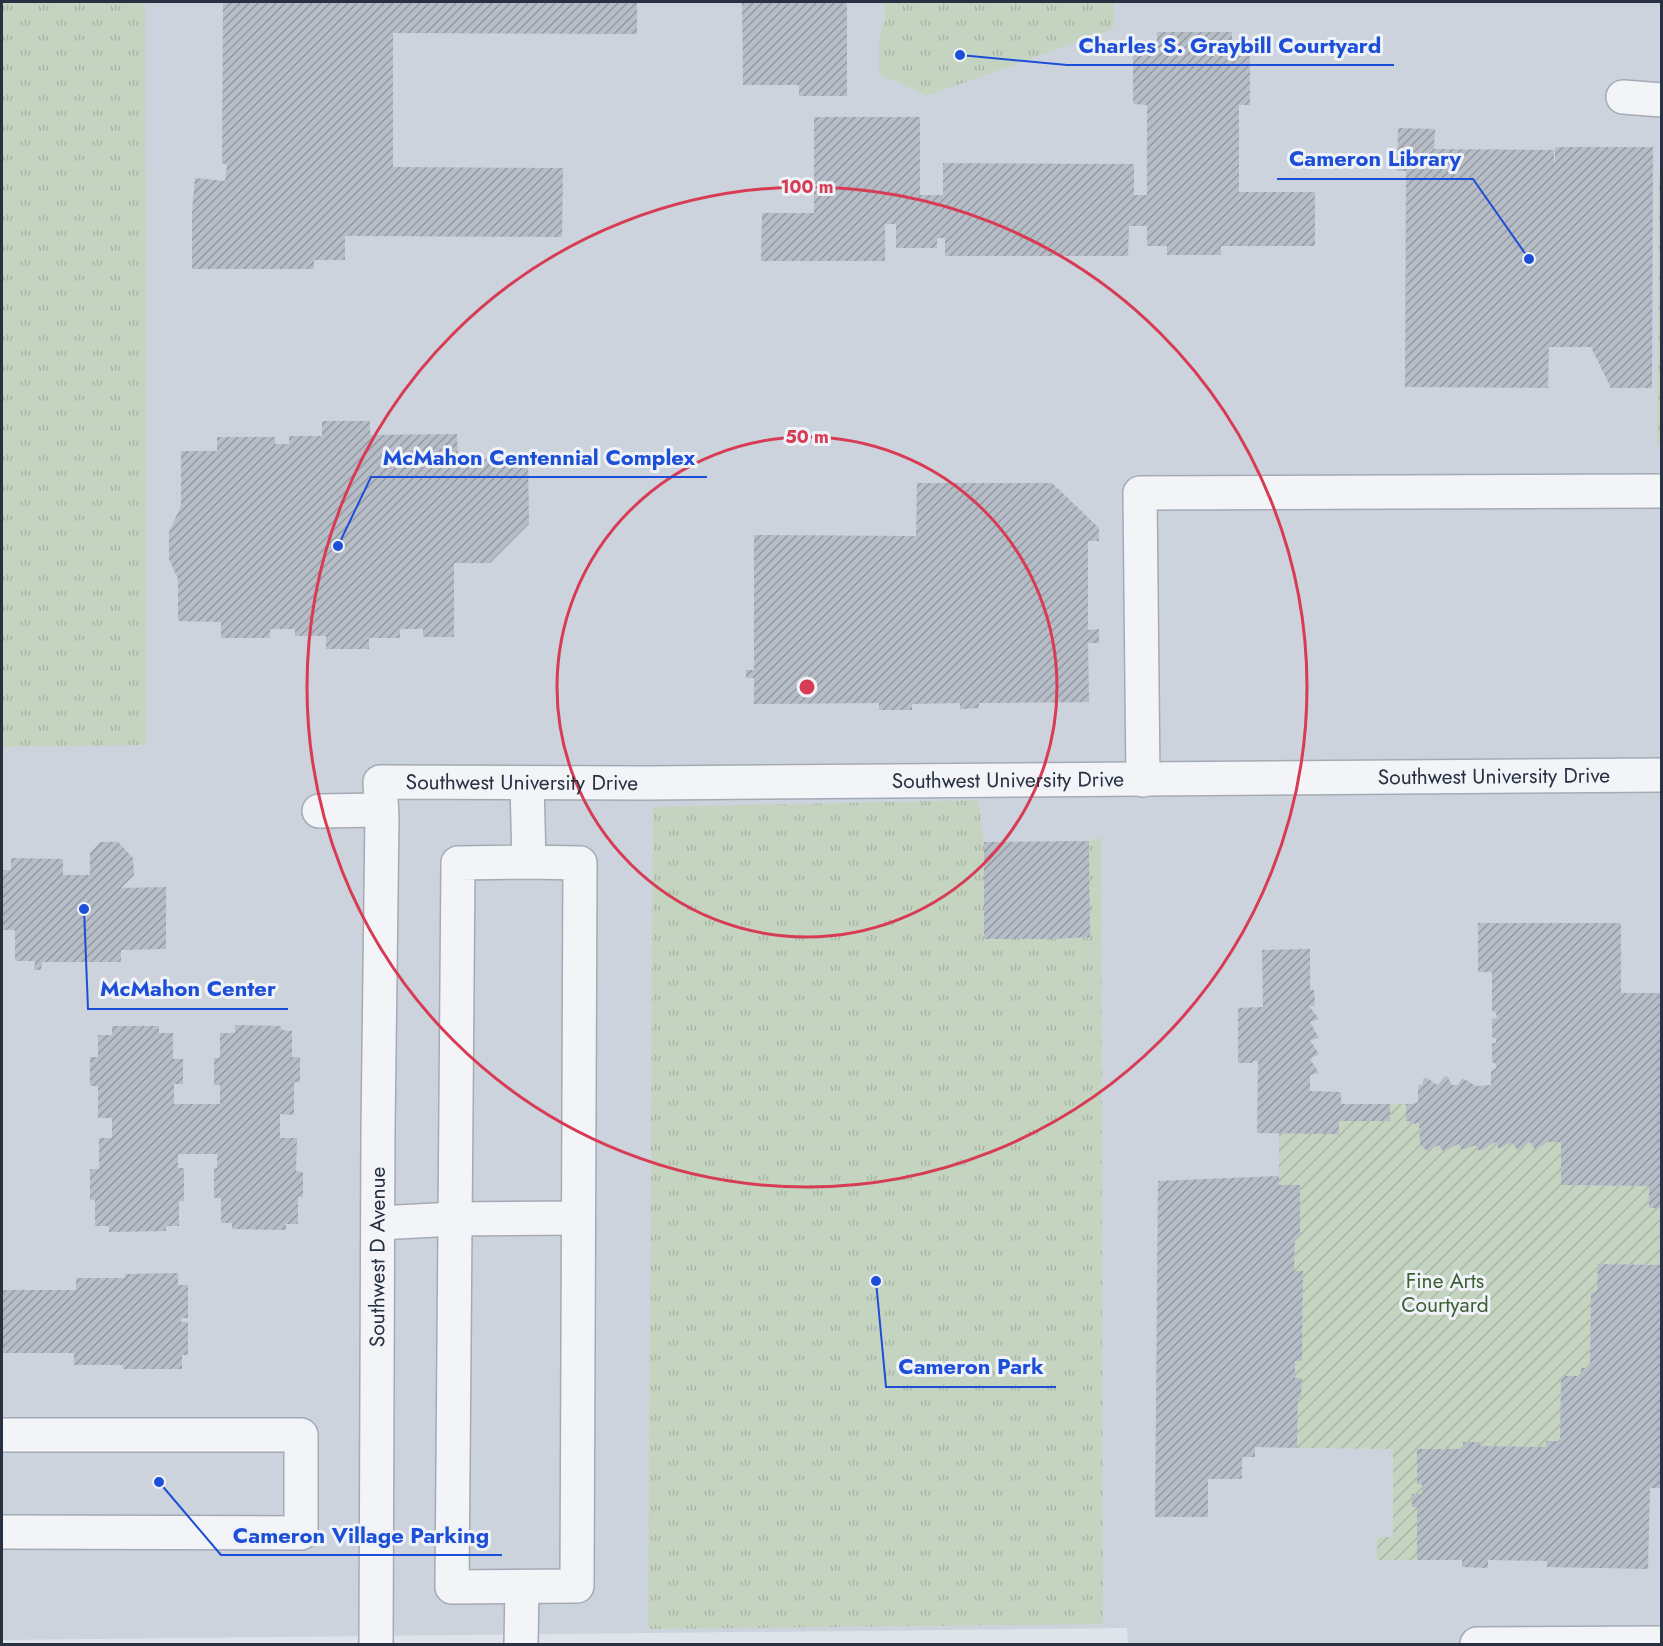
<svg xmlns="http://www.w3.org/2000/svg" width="1663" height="1646" font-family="Jost,sans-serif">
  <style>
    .built { fill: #cdd3dc }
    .park { fill: url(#park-tufts) }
    .garden { fill: url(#garden-furrows) }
    .building { fill: url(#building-hatch) }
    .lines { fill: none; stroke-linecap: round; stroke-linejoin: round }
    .minor-casing { stroke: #a4abb4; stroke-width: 36 }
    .minor { stroke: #f2f4f8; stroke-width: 33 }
    .ring { fill: none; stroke: #d83b54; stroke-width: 3 }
    .labels { text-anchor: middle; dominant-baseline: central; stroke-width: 6; stroke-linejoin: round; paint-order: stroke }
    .street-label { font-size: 21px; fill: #273142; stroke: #eff2f7 }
    .park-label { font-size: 21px; fill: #3c5f33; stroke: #eff2f7 }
    .centre { fill: #d83b54; stroke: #eff2f7; stroke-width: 3 }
    .ring-label { font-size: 18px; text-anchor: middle; font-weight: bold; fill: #d83b54; stroke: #eff2f7; stroke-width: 6; stroke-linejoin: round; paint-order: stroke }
    .leader { fill: none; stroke: #1d4ed8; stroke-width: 2 }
    .callout-dot { fill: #1d4ed8; stroke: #eff2f7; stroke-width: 2 }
    .callout-label { font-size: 22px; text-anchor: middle; font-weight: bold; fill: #1d4ed8; stroke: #eff2f7; stroke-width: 6; stroke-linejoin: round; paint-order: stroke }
  </style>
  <defs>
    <pattern id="park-tufts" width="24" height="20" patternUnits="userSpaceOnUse" patternTransform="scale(1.5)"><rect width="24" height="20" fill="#c5d4c0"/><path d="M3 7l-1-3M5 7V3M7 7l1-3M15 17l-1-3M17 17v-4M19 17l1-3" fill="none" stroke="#a9b6a6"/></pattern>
    <pattern id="garden-furrows" width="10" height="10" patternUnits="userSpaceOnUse" patternTransform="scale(1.5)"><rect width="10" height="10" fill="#c5d4c0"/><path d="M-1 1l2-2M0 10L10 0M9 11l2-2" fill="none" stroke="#a9b6a6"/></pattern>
    <pattern id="building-hatch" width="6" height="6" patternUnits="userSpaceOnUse" patternTransform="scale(1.5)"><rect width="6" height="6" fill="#b6bdc7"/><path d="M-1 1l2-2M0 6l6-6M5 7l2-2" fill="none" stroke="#949aa3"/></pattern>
  </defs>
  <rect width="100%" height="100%" fill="#dfe4ea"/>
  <!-- built -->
  <polygon class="built" points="2,2 1661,2 1661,1644 1128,1644 1127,1628 2,1640"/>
  <!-- park -->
  <g class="park">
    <polygon points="2,2 145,2 146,745 2,747"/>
    <polygon points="885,2 1114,2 1113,29 927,96 879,74 879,36 885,20"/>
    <polygon points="1659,171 1662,171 1661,445 1657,445"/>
    <polygon points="978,800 984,842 984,939 1053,939 1090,937 1089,841 1101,837 1103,1624 648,1629 653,807"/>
  </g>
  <!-- garden -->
  <polygon class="garden" points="1390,1104 1406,1104 1406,1120 1410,1121 1410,1124 1419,1123 1420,1144 1427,1151 1439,1145 1443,1150 1447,1150 1458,1144 1462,1150 1476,1145 1478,1150 1495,1142 1499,1149 1509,1143 1513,1144 1517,1150 1530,1142 1536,1149 1548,1142 1561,1142 1561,1185 1649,1186 1649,1208 1661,1208 1661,1265 1598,1264 1597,1291 1591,1293 1590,1368 1582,1368 1581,1376 1561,1376 1560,1441 1546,1441 1546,1447 1480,1446 1480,1442 1463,1442 1463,1449 1417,1449 1417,1484 1422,1484 1422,1494 1412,1494 1412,1507 1417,1507 1417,1560 1377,1560 1377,1537 1393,1537 1393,1449 1297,1448 1298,1398 1301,1397 1302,1379 1295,1378 1295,1361 1302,1361 1303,1271 1294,1271 1295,1237 1300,1237 1279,1185 1279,1133 1339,1121 1390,1121"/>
  <!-- building -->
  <g class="building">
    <polygon points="223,2 637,2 637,34 393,33 393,167 563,168 562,237 345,236 345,260 314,260 314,269 192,269 192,213 195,178 225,181 227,165 222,163"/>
    <polygon points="742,2 847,2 847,96 799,96 799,85 743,85"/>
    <polygon points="1157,32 1232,32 1232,55 1250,55 1250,105 1239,105 1239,192 1315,192 1315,246 1221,246 1221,255 1167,255 1167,246 1147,246 1147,226 1129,226 1128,256 945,256 945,238 937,238 937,248 896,248 896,224 885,224 885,261 761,261 762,213 814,213 814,117 920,117 920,195 943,195 943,163 1134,164 1134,195 1147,195 1147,105 1133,104 1133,55 1157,55"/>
    <polygon points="1398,128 1435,129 1434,149 1554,150 1554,162 1555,162 1555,147 1653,147 1652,388 1611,388 1591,347 1549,347 1548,388 1405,387 1406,171 1397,171"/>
    <polygon points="322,421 370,421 370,435 457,434 458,459 528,458 529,524 490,563 454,563 454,637 423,637 423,629 400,629 400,638 369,638 369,649 326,649 326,636 295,636 295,629 270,629 270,638 221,638 221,622 178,621 178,579 169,559 169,532 181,506 181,451 217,451 217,437 275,437 275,444 289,444 289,436 322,436"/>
    <polygon points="917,483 1052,483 1099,528 1099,541 1088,541 1088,630 1099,629 1099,643 1088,643 1089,702 979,703 979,708 960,709 960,703 912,704 912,710 879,710 879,703 754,704 754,678 746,678 746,670 754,670 754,535 916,536"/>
    <polygon points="1089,841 1090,937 1053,939 984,939 984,842"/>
    <polygon points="100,842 118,842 133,858 134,875 121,888 166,887 166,949 121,950 121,962 42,962 41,970 34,970 35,961 15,961 15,930 2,930 2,870 11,870 11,858 63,859 63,875 90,875 90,853"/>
    <polygon points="1478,923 1621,923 1621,993 1662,993 1662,1208 1649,1208 1649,1186 1561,1185 1561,1142 1548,1142 1535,1150 1530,1142 1517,1150 1513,1144 1509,1143 1499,1149 1495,1142 1482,1150 1478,1150 1476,1145 1462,1150 1458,1144 1447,1150 1442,1150 1439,1145 1427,1151 1420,1144 1419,1123 1410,1124 1410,1121 1406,1121 1406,1104 1413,1104 1418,1102 1418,1085 1422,1085 1424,1078 1428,1079 1438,1085 1444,1077 1447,1076 1452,1085 1458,1085 1462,1078 1476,1086 1491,1085 1491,1071 1496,1068 1496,1064 1492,1062 1492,1043 1496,1043 1496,1039 1492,1037 1492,1019 1497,1018 1496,1013 1492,1011 1492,972 1478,972"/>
    <polygon points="1310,949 1310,990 1314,990 1315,1006 1309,1006 1319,1019 1310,1022 1319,1038 1310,1040 1319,1054 1310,1059 1319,1073 1310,1075 1310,1091 1341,1092 1341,1104 1390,1104 1390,1121 1339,1121 1339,1134 1257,1133 1258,1061 1253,1061 1253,1063 1238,1063 1238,1008 1263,1007 1262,950"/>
    <polygon points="235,1025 281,1026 281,1030 292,1031 292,1057 300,1057 300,1082 294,1082 294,1115 280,1114 280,1138 297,1138 296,1171 303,1172 303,1197 298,1197 298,1224 286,1224 286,1230 232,1229 232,1223 221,1223 221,1198 214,1198 214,1168 217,1168 217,1154 178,1154 178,1168 184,1168 184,1201 179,1201 179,1226 166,1226 166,1231 109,1232 109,1226 95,1226 95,1200 90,1200 90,1169 99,1169 99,1138 112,1138 112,1118 98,1118 98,1086 90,1086 90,1057 98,1057 98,1035 112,1035 112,1026 159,1026 159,1033 173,1033 173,1059 183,1059 183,1084 174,1084 174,1104 220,1104 220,1085 214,1085 214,1058 220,1058 220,1033 235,1033"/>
    <polygon points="1279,1176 1279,1185 1300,1185 1300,1237 1295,1237 1294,1271 1303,1271 1302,1361 1295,1361 1295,1378 1302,1378 1301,1398 1298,1398 1297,1448 1255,1447 1255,1457 1242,1457 1242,1479 1208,1479 1208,1517 1155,1517 1158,1181"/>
    <polygon points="1598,1264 1662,1265 1662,1488 1650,1488 1648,1569 1547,1567 1547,1561 1488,1560 1488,1568 1462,1567 1462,1560 1417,1560 1417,1507 1412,1507 1412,1494 1422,1494 1422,1484 1417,1484 1417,1449 1463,1449 1463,1442 1480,1442 1480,1446 1546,1447 1546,1441 1560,1441 1561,1376 1581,1376 1581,1368 1590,1368 1591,1293 1597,1291"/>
    <polygon points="178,1273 178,1285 188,1285 188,1318 181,1318 181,1322 188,1322 188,1355 182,1355 182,1369 123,1369 123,1365 74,1365 74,1353 2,1353 2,1290 76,1290 76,1278 125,1278 125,1274"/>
  </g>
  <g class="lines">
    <defs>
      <g id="minor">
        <polyline points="1623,97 1662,100"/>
        <polyline points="1143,780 1140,493 1662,491"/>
        <polyline points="527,783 529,862 580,863 577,1586 452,1587 458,863 529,862"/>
        <polyline points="319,811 380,810"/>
        <polyline points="378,1223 455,1219 578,1218"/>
        <polyline points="2,1435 301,1435 301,1533 2,1532"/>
        <path id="s1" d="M376,1644L378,1129L382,817L380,782L647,783L1662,775"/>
        <polyline points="521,1644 522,1587"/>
        <polyline points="1477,1644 1662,1643"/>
      </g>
    </defs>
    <!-- minor casing -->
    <use href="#minor" class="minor-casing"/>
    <!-- minor -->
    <use href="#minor" class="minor"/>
  </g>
  <!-- distance rings -->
  <g class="ring">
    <circle cx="807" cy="687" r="250"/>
    <circle cx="807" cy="687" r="500"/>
  </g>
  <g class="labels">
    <!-- street labels -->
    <g class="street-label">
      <text stroke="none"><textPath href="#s1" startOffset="1976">Southwest University Drive</textPath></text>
      <text stroke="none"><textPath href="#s1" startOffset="1490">Southwest University Drive</textPath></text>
      <text stroke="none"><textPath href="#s1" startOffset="1004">Southwest University Drive</textPath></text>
      <text stroke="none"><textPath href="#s1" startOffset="387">Southwest D Avenue</textPath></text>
    </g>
    <!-- park labels -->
    <g class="park-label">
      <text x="1445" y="1281">Fine Arts<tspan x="1445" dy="24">Courtyard</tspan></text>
    </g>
  </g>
  <circle cx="807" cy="687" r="9" class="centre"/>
  <g class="ring-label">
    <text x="807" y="193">100 m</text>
    <text x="807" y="443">50 m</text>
  </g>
  <!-- callouts -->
  <path class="leader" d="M960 55L1067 65H1394M1529 259L1473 179H1277M338 546L371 477H707M84 909L88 1009H288M876 1281L886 1387H1056M159 1482L221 1555H502"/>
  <g class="callout-dot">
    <circle cx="960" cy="55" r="6"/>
    <circle cx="1529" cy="259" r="6"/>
    <circle cx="338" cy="546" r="6"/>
    <circle cx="84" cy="909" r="6"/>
    <circle cx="876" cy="1281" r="6"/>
    <circle cx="159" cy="1482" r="6"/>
  </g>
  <g class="callout-label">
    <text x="1230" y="53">Charles S. Graybill Courtyard</text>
    <text x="1375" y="166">Cameron Library</text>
    <text x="539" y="465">McMahon Centennial Complex</text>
    <text x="188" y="996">McMahon Center</text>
    <text x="971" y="1374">Cameron Park</text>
    <text x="361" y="1543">Cameron Village Parking</text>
  </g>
  <!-- border -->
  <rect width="1663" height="1646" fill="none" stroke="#273142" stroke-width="6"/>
</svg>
